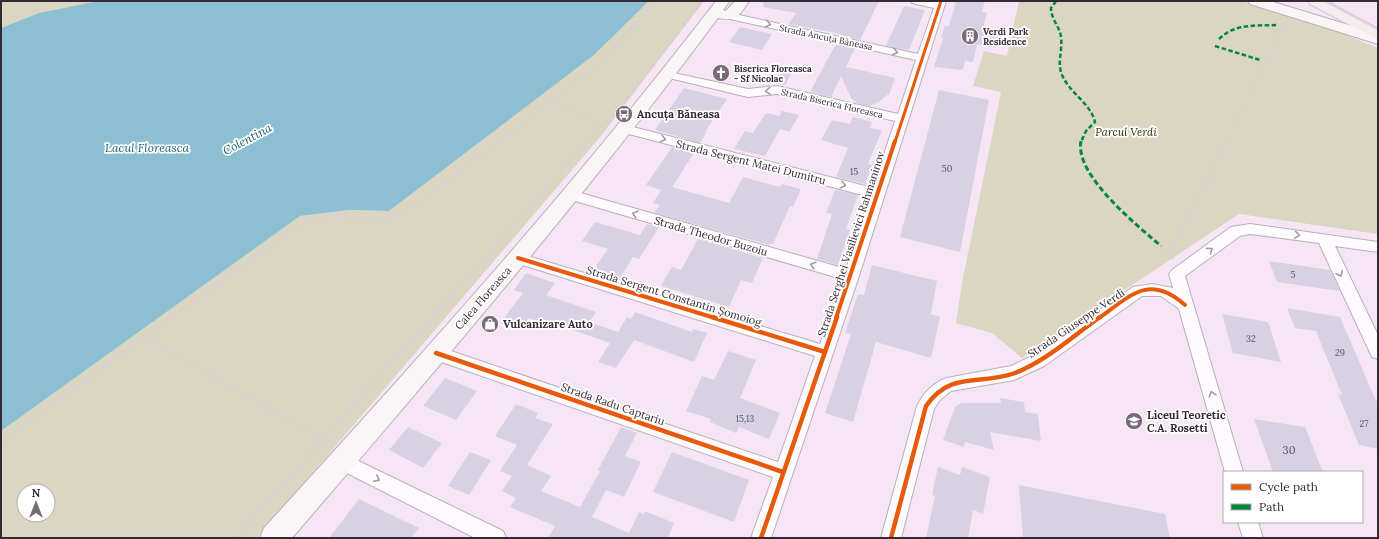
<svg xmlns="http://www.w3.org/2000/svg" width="1379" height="539" font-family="Lora,serif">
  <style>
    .green { fill: #dad6c2; fill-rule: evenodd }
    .water { fill: #8bbfd1 }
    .building { fill: #d8d1e3 }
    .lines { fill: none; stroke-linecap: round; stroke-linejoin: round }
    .street-casing { stroke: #bbaeba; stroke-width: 2 }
    .secondary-casing { stroke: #bbaeba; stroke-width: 2 }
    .primary-casing { stroke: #cfc7ce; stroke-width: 2 }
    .path-far2 { stroke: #d5d1d5; stroke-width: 2; stroke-dasharray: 2.5 1.5; stroke-linecap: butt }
    .path-far1 { stroke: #d5d1d5; stroke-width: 2.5; stroke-dasharray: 3 2; stroke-linecap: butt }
    .path { stroke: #d5d1d5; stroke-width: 3; stroke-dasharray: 3.5 2.5; stroke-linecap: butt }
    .street { fill: #fefbfe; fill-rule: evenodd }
    .secondary { fill: #f9f4f6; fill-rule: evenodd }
    .primary { fill: #f5eded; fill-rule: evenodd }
    .tram { stroke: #d2cdd1; stroke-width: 1 }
    .quiet-far1 { stroke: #00873e; stroke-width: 2.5; stroke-dasharray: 4.5 2.5; stroke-linecap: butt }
    .quiet { stroke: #00873e; stroke-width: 3; stroke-dasharray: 5.5 3; stroke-linecap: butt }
    .cycleway-far2-casing { stroke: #fff; stroke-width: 5 }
    .cycleway-far1-casing { stroke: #fff; stroke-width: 6 }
    .cycleway-casing { stroke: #fff; stroke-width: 7 }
    .cycleway-far2 { stroke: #e8590c; stroke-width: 3 }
    .cycleway-far1 { stroke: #e8590c; stroke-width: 4 }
    .cycleway { stroke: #e8590c; stroke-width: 4.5 }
    .oneway { stroke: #a39ca3 }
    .labels { text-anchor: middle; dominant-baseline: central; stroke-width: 3.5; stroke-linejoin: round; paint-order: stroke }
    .far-poi-label { font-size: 9px; font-weight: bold; fill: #342933; stroke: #fff; text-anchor: start }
    .far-street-label { font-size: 9px; fill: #342933; stroke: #fff }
    .number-label { font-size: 9px; fill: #5d535f }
    .poi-label { font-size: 11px; font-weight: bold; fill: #342933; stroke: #fff; text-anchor: start }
    .park-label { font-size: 11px; font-style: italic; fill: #2f3100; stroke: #fff }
    .street-label { font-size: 11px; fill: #342933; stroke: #fff }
    .near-number-label { font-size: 11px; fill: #5d535f }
    .water-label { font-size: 12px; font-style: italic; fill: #206170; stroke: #fff }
  </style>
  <rect width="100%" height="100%" fill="#f6e6f5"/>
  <!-- green -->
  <g class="green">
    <polygon points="1,1 98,1 39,13 1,28"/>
    <path d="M649,1H704L601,136L257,538H1V431L300,216L349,210L389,211L594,55ZM24,491H48V515H24Z"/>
    <polygon points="1019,1 1241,1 1324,26 1378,48 1378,234 1239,214 1022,358 992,333 956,323 962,283 1001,92 973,86 984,51 1007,56"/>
  </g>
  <!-- water -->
  <polygon class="water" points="98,1 649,1 594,55 389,211 349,210 300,216 1,431 1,28 39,13"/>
  <!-- building -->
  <g class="building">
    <polygon points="764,1 879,1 860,40 840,35 841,34 789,24 796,13 763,7"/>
    <polygon points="956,1 985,1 982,12 987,13 982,32 998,35 995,48 977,44 973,62 965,61 963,70 934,67 943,38 941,38 945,25 949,26"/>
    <polygon points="904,6 925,10 909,50 886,46"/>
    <polygon points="740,27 772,34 762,50 729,42"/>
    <polygon points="836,44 855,48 846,67 895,78 889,95 887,95 879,102 869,106 857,103 851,98 841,76 831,97 810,92"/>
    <polygon points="781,68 793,71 785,85 773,82"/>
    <polygon points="684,88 727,99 705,132 706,133 700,143 655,130"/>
    <polygon points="939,90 989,100 960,252 900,237"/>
    <polygon points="782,111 799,115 789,132 780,129 765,156 734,149 745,131 753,133 766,113 779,116"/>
    <polygon points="853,117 872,122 870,128 882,130 868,164 872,165 865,184 836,177 848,148 821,140 832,120 850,124"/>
    <polygon points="672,147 694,153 672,187 729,203 743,177 780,187 782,184 801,189 793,207 790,206 773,244 770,243 769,245 654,213 660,205 653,203 661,190 646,185"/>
    <polygon points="835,190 858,195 846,229 850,230 838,265 817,259 832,214 826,213"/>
    <polygon points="595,222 640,235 647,224 659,227 639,259 633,257 620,278 594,269 608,249 582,241"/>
    <polygon points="698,239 763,258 752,283 741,280 729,307 661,286 672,267 681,270"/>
    <polygon points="1269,261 1330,270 1340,291 1277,282"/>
    <polygon points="872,265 937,281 931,314 940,317 931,358 876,342 853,422 825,413 851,334 845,333 858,294 864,295"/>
    <polygon points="526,273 555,283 546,295 596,312 589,322 618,332 627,317 631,319 635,312 692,332 693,329 707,333 694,362 634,340 616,368 598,362 610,343 553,323 551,326 529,318 524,325 504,318 523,293 514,290"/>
    <polygon points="1287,308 1340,317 1376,401 1378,401 1378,449 1359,445 1338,394 1342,395 1316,331 1295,328"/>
    <polygon points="1222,314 1268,322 1281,362 1233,353"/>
    <polygon points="728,351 756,360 740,398 780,413 769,439 739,427 736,433 710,422 711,419 686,411 702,376 714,380"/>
    <polygon points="445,378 477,391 456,420 423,406"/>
    <polygon points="1000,398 1024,402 1025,412 1038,414 1041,441 990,432 994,450 965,442 964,447 943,440 955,407 961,403 1001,403"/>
    <polygon points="516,404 538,413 535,418 553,424 527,465 551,476 541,491 580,507 600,471 598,470 621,427 637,433 625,456 641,462 624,497 606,490 592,517 629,533 639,512 644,514 645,511 674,523 668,538 548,538 555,526 510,507 516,498 502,491 512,476 500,471 517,445 495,436"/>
    <polygon points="1254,419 1305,427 1323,472 1273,472"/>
    <polygon points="408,427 442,443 423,468 389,450"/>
    <polygon points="470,452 491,460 469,495 448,486"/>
    <polygon points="672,452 749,480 734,522 653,492"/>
    <polygon points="938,467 960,475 962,467 990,477 983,514 973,510 968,538 926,538 935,496 932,495"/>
    <polygon points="1019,485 1165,514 1170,538 1023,538"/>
    <polygon points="359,499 419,528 411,538 329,538"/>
  </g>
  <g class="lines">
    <defs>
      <g id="street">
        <polygon points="911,1 946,1 859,276 771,538 751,538 773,477 430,358 428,353 430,348 436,346 778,462 815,356 513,262 511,258 513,254 518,253 820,344 842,279 565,198 563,195 565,192 570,190 846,269 870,197 621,132 619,129 625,125 873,188 895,121 777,94 748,97 665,77 663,75 669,72 748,89 777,86 898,114 916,60 730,19 725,16 730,13 918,54 934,8 912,3"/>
        <path d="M1250,224L1378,242V252L1335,246L1378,335V359L1372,357L1319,243L1250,234L1240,236L1185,276L1243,472H1225L1179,309L1161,296H1142L1044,366L1014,380L951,391L939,401L934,409L901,538H881L917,406C923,393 934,382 947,378L1011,366L1032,356L1133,287L1152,284L1173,288L1169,274L1172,270L1231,227Z"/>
        <polygon points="342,453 503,531 506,538 475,538 335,467 333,461 335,455"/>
        <polygon points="1238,522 1258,522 1263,538 1243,538"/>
      </g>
      <g id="secondary">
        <path d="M716,1H730L723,10L726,11L735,1H749C739,16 737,22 718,18C584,198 438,368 292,538H260L264,528C420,357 575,185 716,1Z"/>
        <polygon points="1248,1 1270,1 1378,34 1378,44 1250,4"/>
      </g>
      <polygon id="primary" points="1308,1 1326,1 1378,29 1378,40 1310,4"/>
    </defs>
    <!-- street casing -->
    <use href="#street" class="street-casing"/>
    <!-- secondary casing -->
    <use href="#secondary" class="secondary-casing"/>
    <!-- primary casing -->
    <use href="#primary" class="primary-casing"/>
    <!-- path-far2 -->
    <g class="path-far2">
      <polyline points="1278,25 1285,25"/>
      <polyline points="1260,60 1266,62"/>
      <polyline points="552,102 603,126"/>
      <polyline points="499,142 599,64 657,1"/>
      <polyline points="588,142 623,103 703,1"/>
      <polyline points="1227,142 1286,23"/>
    </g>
    <!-- path-far1 -->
    <g class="path-far1">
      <polyline points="1161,246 1171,254 1173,260"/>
      <polyline points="1171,254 1227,141"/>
      <polyline points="171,318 296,227 323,216 344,216 366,220 389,219 414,206 501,141"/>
      <polyline points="431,318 589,141"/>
    </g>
    <!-- path -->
    <g class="path">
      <polyline points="145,337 323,440"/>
      <polyline points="1,442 172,317"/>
      <polyline points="235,538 432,317"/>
    </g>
    <!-- street -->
    <use href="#street" class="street"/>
    <!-- secondary -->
    <use href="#secondary" class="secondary"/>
    <!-- primary -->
    <use href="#primary" class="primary"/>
    <!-- tram -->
    <polyline class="tram" points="1324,1 1378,30"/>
    <!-- quiet-far1 -->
    <g class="quiet-far1">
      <path d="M1056,1L1051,8C1051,19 1060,27 1061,37C1063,51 1056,64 1063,77C1071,94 1091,104 1095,122L1086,131L1081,142"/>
      <path d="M1219,39C1235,23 1257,26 1278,25"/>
      <polyline points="1215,46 1260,60"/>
    </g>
    <!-- quiet -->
    <path class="quiet" d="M1081,141C1074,175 1138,226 1161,246"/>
    <defs>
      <polyline id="cycleway-far2" points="895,142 941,1"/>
      <g id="cycleway-far1">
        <polyline points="518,258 715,318"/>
        <polyline points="836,318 895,141"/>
        <path d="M1099,318C1130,296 1149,273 1185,305"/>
      </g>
      <g id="cycleway">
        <polyline points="712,317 825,352"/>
        <polyline points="436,353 783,472"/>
        <polyline points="761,538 837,317"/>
        <path d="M891,538L926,406C951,370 980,386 1015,373C1046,361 1073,336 1100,317"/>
      </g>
    </defs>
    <!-- cycleway-far2 casing -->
    <use href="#cycleway-far2" class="cycleway-far2-casing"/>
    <!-- cycleway-far1 casing -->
    <use href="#cycleway-far1" class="cycleway-far1-casing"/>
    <!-- cycleway casing -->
    <use href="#cycleway" class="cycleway-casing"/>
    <!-- cycleway-far2 -->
    <use href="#cycleway-far2" class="cycleway-far2"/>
    <!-- cycleway-far1 -->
    <use href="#cycleway-far1" class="cycleway-far1"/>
    <!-- cycleway -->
    <use href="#cycleway" class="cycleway"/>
  </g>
  <!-- one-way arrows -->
  <defs><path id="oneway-chevron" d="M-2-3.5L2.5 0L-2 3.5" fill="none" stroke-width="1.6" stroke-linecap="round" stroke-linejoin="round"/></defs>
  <g class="oneway">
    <use href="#oneway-chevron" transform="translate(768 24) rotate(12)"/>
    <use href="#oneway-chevron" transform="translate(895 52) rotate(12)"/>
    <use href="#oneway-chevron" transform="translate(768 91) rotate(175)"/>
    <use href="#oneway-chevron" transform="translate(663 139) rotate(14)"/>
    <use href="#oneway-chevron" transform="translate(843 185) rotate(14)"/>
    <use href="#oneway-chevron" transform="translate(635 214) rotate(-164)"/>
    <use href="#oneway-chevron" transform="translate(1297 235) rotate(8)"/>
    <use href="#oneway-chevron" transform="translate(1210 250) rotate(-36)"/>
    <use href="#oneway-chevron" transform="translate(813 265) rotate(-164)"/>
    <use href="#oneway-chevron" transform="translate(1340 274) rotate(65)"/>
    <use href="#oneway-chevron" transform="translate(1212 394) rotate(-106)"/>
    <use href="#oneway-chevron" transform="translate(377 479) rotate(27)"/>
  </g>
  <!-- icons -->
  <defs>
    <symbol id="building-disc" viewBox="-11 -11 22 22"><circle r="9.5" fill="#786b77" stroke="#fff"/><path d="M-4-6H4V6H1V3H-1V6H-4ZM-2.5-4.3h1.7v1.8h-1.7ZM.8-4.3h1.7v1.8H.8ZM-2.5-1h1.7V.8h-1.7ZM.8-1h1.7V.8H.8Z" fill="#fff"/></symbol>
    <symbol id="church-disc" viewBox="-11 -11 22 22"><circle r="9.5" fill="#786b77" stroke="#fff"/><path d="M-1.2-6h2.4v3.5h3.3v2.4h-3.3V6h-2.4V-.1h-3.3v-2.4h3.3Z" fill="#fff"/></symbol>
    <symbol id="bus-disc" viewBox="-11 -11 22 22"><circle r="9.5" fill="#786b77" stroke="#fff"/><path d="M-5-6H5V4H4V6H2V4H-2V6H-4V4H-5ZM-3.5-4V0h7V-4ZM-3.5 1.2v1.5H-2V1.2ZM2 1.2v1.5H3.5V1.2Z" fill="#fff"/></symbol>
    <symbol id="shop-disc" viewBox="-11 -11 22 22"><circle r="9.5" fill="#786b77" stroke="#fff"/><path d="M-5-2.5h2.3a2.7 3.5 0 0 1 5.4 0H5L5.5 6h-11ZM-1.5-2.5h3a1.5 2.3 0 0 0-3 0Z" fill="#fff"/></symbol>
    <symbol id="school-disc" viewBox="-11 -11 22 22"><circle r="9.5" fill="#786b77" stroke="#fff"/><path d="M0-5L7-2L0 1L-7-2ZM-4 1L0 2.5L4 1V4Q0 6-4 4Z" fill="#fff"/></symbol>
  </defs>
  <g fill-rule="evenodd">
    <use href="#building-disc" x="960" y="26" width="20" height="20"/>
    <use href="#church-disc" x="711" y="63" width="20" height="20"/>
    <use href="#bus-disc" x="614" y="104" width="20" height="20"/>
    <use href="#shop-disc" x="480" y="314" width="20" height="20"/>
    <use href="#school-disc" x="1124" y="411" width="20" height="20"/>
  </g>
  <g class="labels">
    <!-- far-poi labels -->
    <g class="far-poi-label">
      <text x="983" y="31">Verdi Park<tspan x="983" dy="10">Residence</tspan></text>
      <text x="734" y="68">Biserica Floreasca<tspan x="734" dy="10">- Sf Nicolae</tspan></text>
    </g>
    <!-- far-street labels -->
    <g class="far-street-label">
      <text transform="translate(826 37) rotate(12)">Strada Ancuța Băneasa</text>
      <text transform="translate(832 103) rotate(13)">Strada Biserica Floreasca</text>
    </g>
    <!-- number labels -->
    <g class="number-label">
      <text x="947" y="168">50</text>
      <text x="854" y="171">15</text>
      <text x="1293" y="274">5</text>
      <text x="1251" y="338">32</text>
      <text x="1340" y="352">29</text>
      <text x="745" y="418">15,13</text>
      <text x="1364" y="423">27</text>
    </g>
    <!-- poi labels -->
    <g class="poi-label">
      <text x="637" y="114">Ancuța Băneasa</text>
      <text x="503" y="324">Vulcanizare Auto</text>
      <text x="1147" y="415">Liceul Teoretic<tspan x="1147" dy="13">C.A. Rosetti</tspan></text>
    </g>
    <!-- park labels -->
    <g class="park-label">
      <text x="1126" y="132">Parcul Verdi</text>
    </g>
    <!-- street labels -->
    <g class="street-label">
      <text transform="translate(751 162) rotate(14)">Strada Sergent Matei Dumitru</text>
      <text transform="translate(711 236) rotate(16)">Strada Theodor Buzoiu</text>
      <text transform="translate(851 244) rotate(-72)">Strada Serghei Vasilievici Rahmaninov</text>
      <text transform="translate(674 296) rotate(17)">Strada Sergent Constantin Șomoiog</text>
      <text transform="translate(483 298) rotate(-49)">Calea Floreasca</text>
      <text transform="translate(1076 323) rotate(-34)">Strada Giuseppe Verdi</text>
      <text transform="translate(613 404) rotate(19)">Strada Radu Captariu</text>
    </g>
    <!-- near-number labels -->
    <g class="near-number-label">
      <text x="1289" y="450">30</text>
    </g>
    <!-- water labels -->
    <g class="water-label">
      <text transform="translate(247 139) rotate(-28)">Colentina</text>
      <text x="147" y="147">Lacul Floreasca</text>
    </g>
  </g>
  <!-- border -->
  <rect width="1379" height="539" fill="none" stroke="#342933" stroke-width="4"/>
  <!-- legend -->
  <rect x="1223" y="471" width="140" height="52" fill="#ffffff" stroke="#aea9ad"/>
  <rect x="1231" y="484" width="20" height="6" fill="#e8590c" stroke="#aea9ad"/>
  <text x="1259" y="491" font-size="12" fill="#342933">Cycle path</text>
  <rect x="1231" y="504" width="20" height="6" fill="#00873e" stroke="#aea9ad"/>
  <text x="1259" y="511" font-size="12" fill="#342933">Path</text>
  <!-- north arrow -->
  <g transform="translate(36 503)"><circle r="19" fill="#ffffff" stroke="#aea9ad"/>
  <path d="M0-3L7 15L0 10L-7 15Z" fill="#786b77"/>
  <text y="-6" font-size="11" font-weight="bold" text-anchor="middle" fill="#342933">N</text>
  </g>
</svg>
